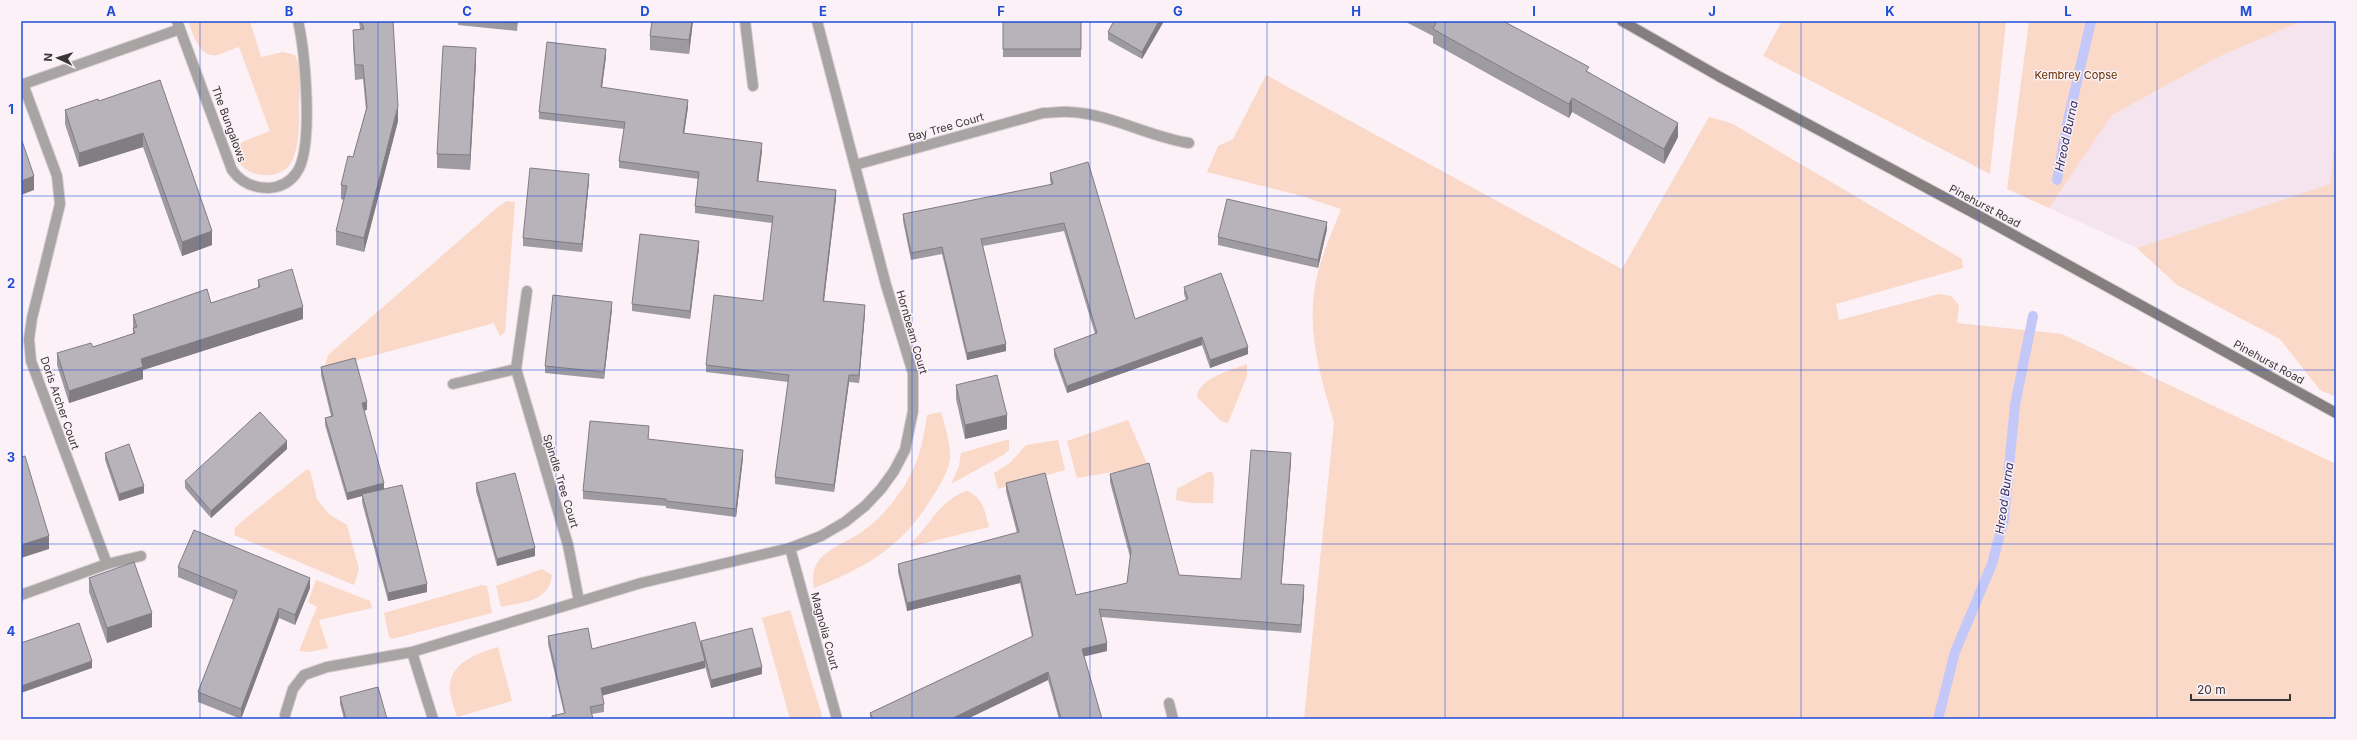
<svg xmlns="http://www.w3.org/2000/svg" width="2357" height="740" font-family="Inter,sans-serif">
  <style>
    .built { fill: #f5e4ed }
    .green { fill: #fad9c8 }
    .lines { fill: none; stroke-linecap: round; stroke-linejoin: round }
    .stream { stroke: #c4c8f9; stroke-width: 10 }
    .street-casing { stroke: #d8cfd4; stroke-width: 12 }
    .secondary-casing { stroke: #d8cfd4; stroke-width: 12 }
    .street { stroke: #a9a4a4; stroke-width: 10 }
    .secondary { stroke: #857e7e; stroke-width: 10 }
    .wall { fill: #9e9aa1 }
    .shaded-wall { fill: #817d83 }
    .building { fill: #b8b3bb; stroke: #817d83 }
    .grid { fill: none; stroke: #1d4ed8; stroke-width: 1; stroke-opacity: 0.55 }
    .labels { text-anchor: middle; dominant-baseline: central; stroke-width: 3; stroke-linejoin: round; paint-order: stroke }
    .park-label { font-size: 11px; fill: #672c01; stroke: #fbf1f6 }
    .street-label { font-size: 11px; fill: #393638; stroke: #fbf1f6 }
    .water-label { font-size: 12px; font-style: italic; fill: #2e2c66; stroke: #fbf1f6 }
    .neatline { fill: none; stroke: #1d4ed8; stroke-width: 1.5 }
    .grid-label { font-size: 13px; text-anchor: middle; font-weight: bold; fill: #1d4ed8 }
  </style>
  <rect width="100%" height="100%" fill="#fbf1f6"/>
  <!-- built -->
  <polygon class="built" points="2302,21 2336,21 2336,121 2330,184 2137,248 2049,208 2112,115 2216,58"/>
  <!-- green -->
  <g class="green">
    <path d="M188,21H250L261,57L283,52L295,55C302,67 300,90 299,104C299,122 300,144 292,161C278,189 221,172 242,142L270,131L239,47C232,49 224,53 217,55C199,58 193,34 188,21Z"/>
    <polygon points="1782,21 2006,21 1990,174 1763,56"/>
    <polygon points="2029,21 2302,21 2216,58 2112,115 2049,208 2007,189"/>
    <path d="M1266,75L1622,269L1709,117L1731,123L1962,259L1963,268L1836,304L1839,320L1939,294L1951,296L1959,305L1957,323L2062,334L2336,464V719H1304L1334,422C1320,376 1306,329 1316,281C1321,257 1332,232 1341,209L1298,195L1207,172L1218,146L1233,139Z"/>
    <polygon points="2336,121 2336,397 2320,390 2280,339 2177,285 2137,248 2330,184"/>
    <polygon points="507,201 515,202 505,332 500,336 494,323 324,369 328,355 499,206"/>
    <path d="M1247,364V376L1228,423L1221,421L1197,397C1198,378 1232,370 1247,364Z"/>
    <path d="M941,412C945,427 953,449 949,464C946,475 938,489 931,499C902,547 865,568 814,588C807,552 841,547 863,531C875,523 886,511 895,499C915,474 923,447 927,415Z"/>
    <polygon points="1128,420 1148,466 1077,478 1067,441"/>
    <polygon points="1009,439 1009,450 1003,455 951,484 959,466 961,453"/>
    <polygon points="1058,440 1065,470 998,489 994,473 1010,463 1026,445"/>
    <polygon points="306,470 310,470 317,499 323,507 330,515 347,525 359,569 354,585 234,535 235,528 241,522"/>
    <polygon points="1208,472 1212,472 1214,477 1213,503 1192,503 1176,500 1177,489"/>
    <path d="M967,491C984,498 984,510 989,527L910,547V544C930,526 940,499 967,491Z"/>
    <path d="M542,569L552,575C549,602 523,602 501,607L496,586Z"/>
    <polygon points="316,580 370,601 372,608 319,620 328,648 309,652 299,651 317,607 308,602"/>
    <polygon points="482,585 487,586 492,613 392,639 389,637 384,613"/>
    <polygon points="790,610 823,719 790,719 762,618"/>
    <path d="M498,647L512,701L457,717C455,709 451,701 450,693C447,663 476,654 498,647Z"/>
  </g>
  <g class="lines">
    <!-- stream -->
    <g class="stream">
      <polyline points="2057,180 2068,120 2091,21"/>
      <polyline points="1938,719 1955,652 1992,564 2004,519 2015,405 2033,316"/>
    </g>
    <defs>
      <g id="street">
        <path d="M177,21L232,170C241,183 253,188 269,188C281,187 290,183 297,172C314,147 305,52 298,21"/>
        <polyline points="745,21 753,86"/>
        <polyline points="21,85 180,29"/>
        <path d="M855,165L1043,113C1052,113 1061,111 1070,112C1111,114 1149,137 1189,143"/>
        <polyline points="516,369 527,291"/>
        <polyline points="453,384 516,369 568,545 579,601"/>
        <polyline points="790,548 837,719"/>
        <polyline points="107,564 141,556"/>
        <polyline points="21,595 107,564 31,361 29,339 32,318 60,204 57,176 23,84"/>
        <polyline points="412,652 433,719"/>
        <polyline points="1169,703 1173,719"/>
        <polyline points="285,715 293,689 304,675 327,667 412,652 641,583 790,548 821,536 845,522 865,506 881,489 894,471 905,450 913,411 913,373 886,285 817,21"/>
      </g>
      <polyline id="secondary" points="1622,21 1720,77 1983,218 2336,413"/>
    </defs>
    <!-- street casing -->
    <use href="#street" class="street-casing"/>
    <!-- secondary casing -->
    <use href="#secondary" class="secondary-casing"/>
    <!-- street -->
    <use href="#street" class="street"/>
    <!-- secondary -->
    <use href="#secondary" class="secondary"/>
  </g>
  <!-- wall -->
  <g class="wall">
    <polygon points="359,21 393,21 398,121 364,252 336,245 336,231 344,200 341,199 341,185 353,157 366,110 363,79 355,80 353,44 353,30 360,29"/>
    <polygon points="458,21 518,21 517,31 458,25"/>
    <polygon points="693,21 689,54 650,50 650,36"/>
    <rect x="1003" y="21" width="78" height="36"/>
    <polygon points="1114,21 1164,21 1142,59 1108,40 1108,32"/>
    <polygon points="1404,21 1505,21 1505,22 1589,72 1678,137 1664,164 1572,112 1569,118 1501,81 1433,43 1433,36"/>
    <polygon points="606,56 602,87 688,107 684,133 762,151 758,182 836,198 824,301 865,313 859,383 849,382 834,492 775,484 775,477 788,382 706,372 706,365 763,301 772,223 695,213 695,206 698,179 619,168 619,161 624,129 539,119 539,112"/>
    <polygon points="476,62 470,170 437,168 437,154"/>
    <polygon points="160,80 212,245 182,256 143,147 79,167 65,124 65,110 99,101"/>
    <polygon points="1050,173 1135,319 1186,300 1184,294 1184,287 1248,354 1210,368 1202,345 1067,393 1054,356 1054,349 1095,334 1064,231 983,246 1006,351 967,360 942,254 911,260 903,221 903,214 1051,185 1050,180"/>
    <polygon points="589,181 582,252 523,246 523,238"/>
    <polygon points="1327,229 1318,268 1218,245 1218,237"/>
    <polygon points="699,248 690,319 632,311 632,304"/>
    <polygon points="258,280 303,319 143,370 143,379 69,403 57,365 57,353 93,347 133,334 133,315 211,303 258,288"/>
    <polygon points="612,309 604,379 545,373 545,366"/>
    <polygon points="321,367 367,410 364,410 384,489 427,592 388,601 362,502 362,496 347,500 325,425 325,418 331,416 321,375"/>
    <polygon points="956,385 1007,429 965,439 956,399"/>
    <polygon points="649,434 648,439 743,458 736,517 666,508 666,506 583,499 583,491"/>
    <polygon points="287,449 211,518 185,488 185,481"/>
    <polygon points="105,453 144,493 119,501 105,460"/>
    <polygon points="1291,461 1281,584 1304,594 1301,633 1101,617 1107,651 1084,656 1102,719 1059,719 1048,680 967,719 870,719 870,713 1032,637 1020,583 907,611 898,572 898,564 1017,533 1006,491 1006,483 1076,595 1127,583 1130,557 1110,482 1110,474 1179,575 1241,579"/>
    <polygon points="476,483 535,556 497,566 476,491"/>
    <polygon points="178,567 310,588 295,625 279,618 241,719 198,702 198,692 234,600 178,577"/>
    <polygon points="89,578 152,627 107,643 89,592"/>
    <polygon points="548,636 592,649 701,645 701,641 762,674 711,688 705,666 705,668 602,695 604,704 604,712 592,714 593,719 552,719 552,716 564,713 548,644"/>
    <polygon points="340,697 387,719 344,719 340,704"/>
  </g>
  <!-- shaded-wall -->
  <g class="shaded-wall">
    <polygon points="692,21 693,21 689,54 689,40"/>
    <polygon points="1159,21 1164,21 1142,59 1142,52"/>
    <polygon points="476,48 476,62 470,170 470,155"/>
    <polygon points="606,49 606,56 601,95 601,87"/>
    <polygon points="1572,98 1572,112 1569,118 1569,104"/>
    <polygon points="688,100 688,107 683,141 683,133"/>
    <polygon points="398,106 398,121 364,252 364,238"/>
    <polygon points="1678,123 1678,137 1664,164 1664,149"/>
    <polygon points="143,133 143,147 79,167 79,153"/>
    <polygon points="762,143 762,151 757,189 757,181"/>
    <polygon points="589,174 589,181 582,252 582,244"/>
    <polygon points="34,176 34,190 21,195 21,181"/>
    <polygon points="836,190 836,198 823,309 823,301"/>
    <polygon points="1327,222 1327,229 1318,268 1318,260"/>
    <polygon points="212,231 212,245 182,256 182,242"/>
    <polygon points="699,241 699,248 690,319 690,311"/>
    <polygon points="612,302 612,309 604,379 604,372"/>
    <polygon points="865,305 865,313 859,383 859,375"/>
    <polygon points="303,307 303,319 143,370 143,379 69,403 69,391 141,359"/>
    <polygon points="1202,337 1202,345 1067,393 1067,386"/>
    <polygon points="1006,344 1006,351 967,360 967,353"/>
    <polygon points="1248,347 1248,354 1210,368 1210,360"/>
    <polygon points="849,375 849,382 834,492 834,485"/>
    <polygon points="367,402 367,410 362,411 362,403"/>
    <polygon points="1007,415 1007,429 965,439 965,425"/>
    <polygon points="287,441 287,449 211,518 211,511"/>
    <polygon points="743,450 743,458 736,517 736,509"/>
    <polygon points="1291,453 1291,461 1281,592 1281,584"/>
    <polygon points="384,483 384,490 347,500 347,493"/>
    <polygon points="144,486 144,493 119,501 119,494"/>
    <polygon points="49,536 49,549 21,558 21,545"/>
    <polygon points="535,548 535,556 497,566 497,559"/>
    <polygon points="1020,575 1020,583 907,611 907,603"/>
    <polygon points="310,578 310,588 295,625 295,615"/>
    <polygon points="427,584 427,592 388,601 388,593"/>
    <polygon points="1304,585 1304,594 1301,633 1301,625"/>
    <polygon points="279,608 279,618 241,719 241,709"/>
    <polygon points="152,613 152,627 107,643 107,628"/>
    <polygon points="1107,643 1107,651 1082,657 1082,649"/>
    <polygon points="92,661 92,668 21,693 21,686"/>
    <polygon points="705,661 705,668 601,696 601,688"/>
    <polygon points="762,667 762,674 711,688 711,680"/>
    <polygon points="1048,672 1048,680 967,719 951,719"/>
  </g>
  <!-- building -->
  <g class="building">
    <polygon points="361,21 393,21 398,106 364,238 336,231 347,186 341,185 348,156 353,157 367,107 363,65 355,65 353,30 364,29"/>
    <polygon points="495,21 518,21 517,23"/>
    <polygon points="652,21 692,21 689,40 650,36"/>
    <rect x="1003" y="21" width="78" height="28"/>
    <polygon points="1114,21 1159,21 1142,52 1108,32"/>
    <polygon points="1432,21 1503,21 1589,67 1586,71 1678,123 1664,149 1572,98 1569,104 1501,67 1433,29 1436,23"/>
    <polygon points="547,42 606,49 601,87 688,100 683,133 762,143 757,181 836,190 823,301 865,305 859,375 849,375 834,485 775,477 789,375 706,365 714,295 763,301 773,216 695,206 699,172 619,161 625,122 539,112"/>
    <polygon points="443,46 476,48 470,155 437,154"/>
    <polygon points="160,80 212,231 182,242 143,133 79,153 65,110 98,99 99,101"/>
    <polygon points="21,138 34,176 21,181"/>
    <polygon points="1088,162 1135,319 1188,299 1184,287 1221,273 1248,347 1210,360 1202,337 1067,386 1054,349 1097,333 1064,223 981,239 1006,344 967,353 942,247 911,253 903,214 1053,184 1050,173"/>
    <polygon points="530,168 589,174 582,244 523,238"/>
    <polygon points="1227,199 1327,222 1318,260 1218,237"/>
    <polygon points="640,234 699,241 690,311 632,304"/>
    <polygon points="292,269 303,307 141,359 143,367 69,391 57,353 91,343 93,347 135,333 133,328 137,327 133,315 207,289 211,303 260,287 258,280"/>
    <polygon points="553,295 612,302 604,372 545,366"/>
    <polygon points="355,358 367,402 362,403 384,483 347,493 325,418 333,416 321,367"/>
    <polygon points="997,375 1007,415 965,425 956,385"/>
    <polygon points="260,412 287,441 211,511 185,481"/>
    <polygon points="590,421 649,426 648,439 743,450 736,509 666,501 666,499 583,491"/>
    <polygon points="129,444 144,486 119,494 105,453"/>
    <polygon points="1251,450 1291,453 1281,584 1304,585 1301,625 1099,609 1107,643 1082,649 1102,719 1061,719 1048,672 951,719 873,719 870,713 1033,636 1020,575 907,603 898,564 1019,532 1006,483 1045,473 1076,595 1127,583 1131,551 1110,474 1149,463 1179,575 1241,579"/>
    <polygon points="25,456 49,536 21,545 21,457"/>
    <polygon points="515,473 535,548 497,559 476,483"/>
    <polygon points="402,485 427,584 388,593 362,494"/>
    <polygon points="194,530 310,578 295,615 279,608 241,709 198,692 237,591 178,567"/>
    <polygon points="134,562 152,613 107,628 89,578"/>
    <polygon points="695,622 705,661 601,688 604,704 590,707 593,719 552,719 552,716 565,713 548,636 588,628 592,649"/>
    <polygon points="79,623 92,661 21,686 21,643"/>
    <polygon points="752,628 762,667 711,680 701,641"/>
    <polygon points="378,687 387,719 346,719 340,697"/>
  </g>
  <!-- grid -->
  <path class="grid" d="M200,21V719M378,21V719M556,21V719M734,21V719M912,21V719M1090,21V719M1267,21V719M1445,21V719M1623,21V719M1801,21V719M1979,21V719M2157,21V719M21,196H2336M21,370H2336M21,544H2336"/>
  <g class="labels">
    <!-- park labels -->
    <g class="park-label">
      <text x="2076" y="75">Kembrey Copse</text>
    </g>
    <!-- street labels -->
    <g class="street-label">
      <text transform="translate(229 124) rotate(70)">The Bungalows</text>
      <text transform="translate(946 127) rotate(-16)">Bay Tree Court</text>
      <text transform="translate(1985 206) rotate(28)">Pinehurst Road</text>
      <text transform="translate(912 332) rotate(74)">Hornbeam Court</text>
      <text transform="translate(2269 362) rotate(29)">Pinehurst Road</text>
      <text transform="translate(60 403) rotate(71)">Doris Archer Court</text>
      <text transform="translate(561 481) rotate(73)">Spindle Tree Court</text>
      <text transform="translate(825 631) rotate(75)">Magnolia Court</text>
    </g>
    <!-- water labels -->
    <g class="water-label">
      <text transform="translate(2066 136) rotate(-78)">Hreod Burna</text>
      <text transform="translate(2004 498) rotate(-82)">Hreod Burna</text>
    </g>
  </g>
  <!-- border -->
  <rect width="2357" height="740" fill="none" stroke="#fbf1f6" stroke-width="44"/>
  <!-- north arrow -->
  <g transform="translate(58 58) rotate(274)" stroke="#fbf1f6" stroke-width="3" paint-order="stroke">
  <path d="M0-3L7 15L0 10L-7 15Z" fill="#393638"/>
  <text y="-6" font-size="11" font-weight="bold" text-anchor="middle" fill="#393638">N</text>
  </g>
  <!-- scale -->
  <path d="M2191 694v6h99v-6" fill="none" stroke="#393638" stroke-width="2"/>
  <text x="2197" y="694" font-size="12" fill="#393638" stroke="#fbf1f6" stroke-width="3" paint-order="stroke">20 m</text>
  <rect x="22" y="22" width="2313" height="696" class="neatline"/>
  <g class="grid-label">
    <text x="111" y="16">A</text>
    <text x="289" y="16">B</text>
    <text x="467" y="16">C</text>
    <text x="645" y="16">D</text>
    <text x="823" y="16">E</text>
    <text x="1001" y="16">F</text>
    <text x="1178" y="16">G</text>
    <text x="1356" y="16">H</text>
    <text x="1534" y="16">I</text>
    <text x="1712" y="16">J</text>
    <text x="1890" y="16">K</text>
    <text x="2068" y="16">L</text>
    <text x="2246" y="16">M</text>
    <text x="11" y="114">1</text>
    <text x="11" y="288">2</text>
    <text x="11" y="462">3</text>
    <text x="11" y="636">4</text>
  </g>
</svg>
